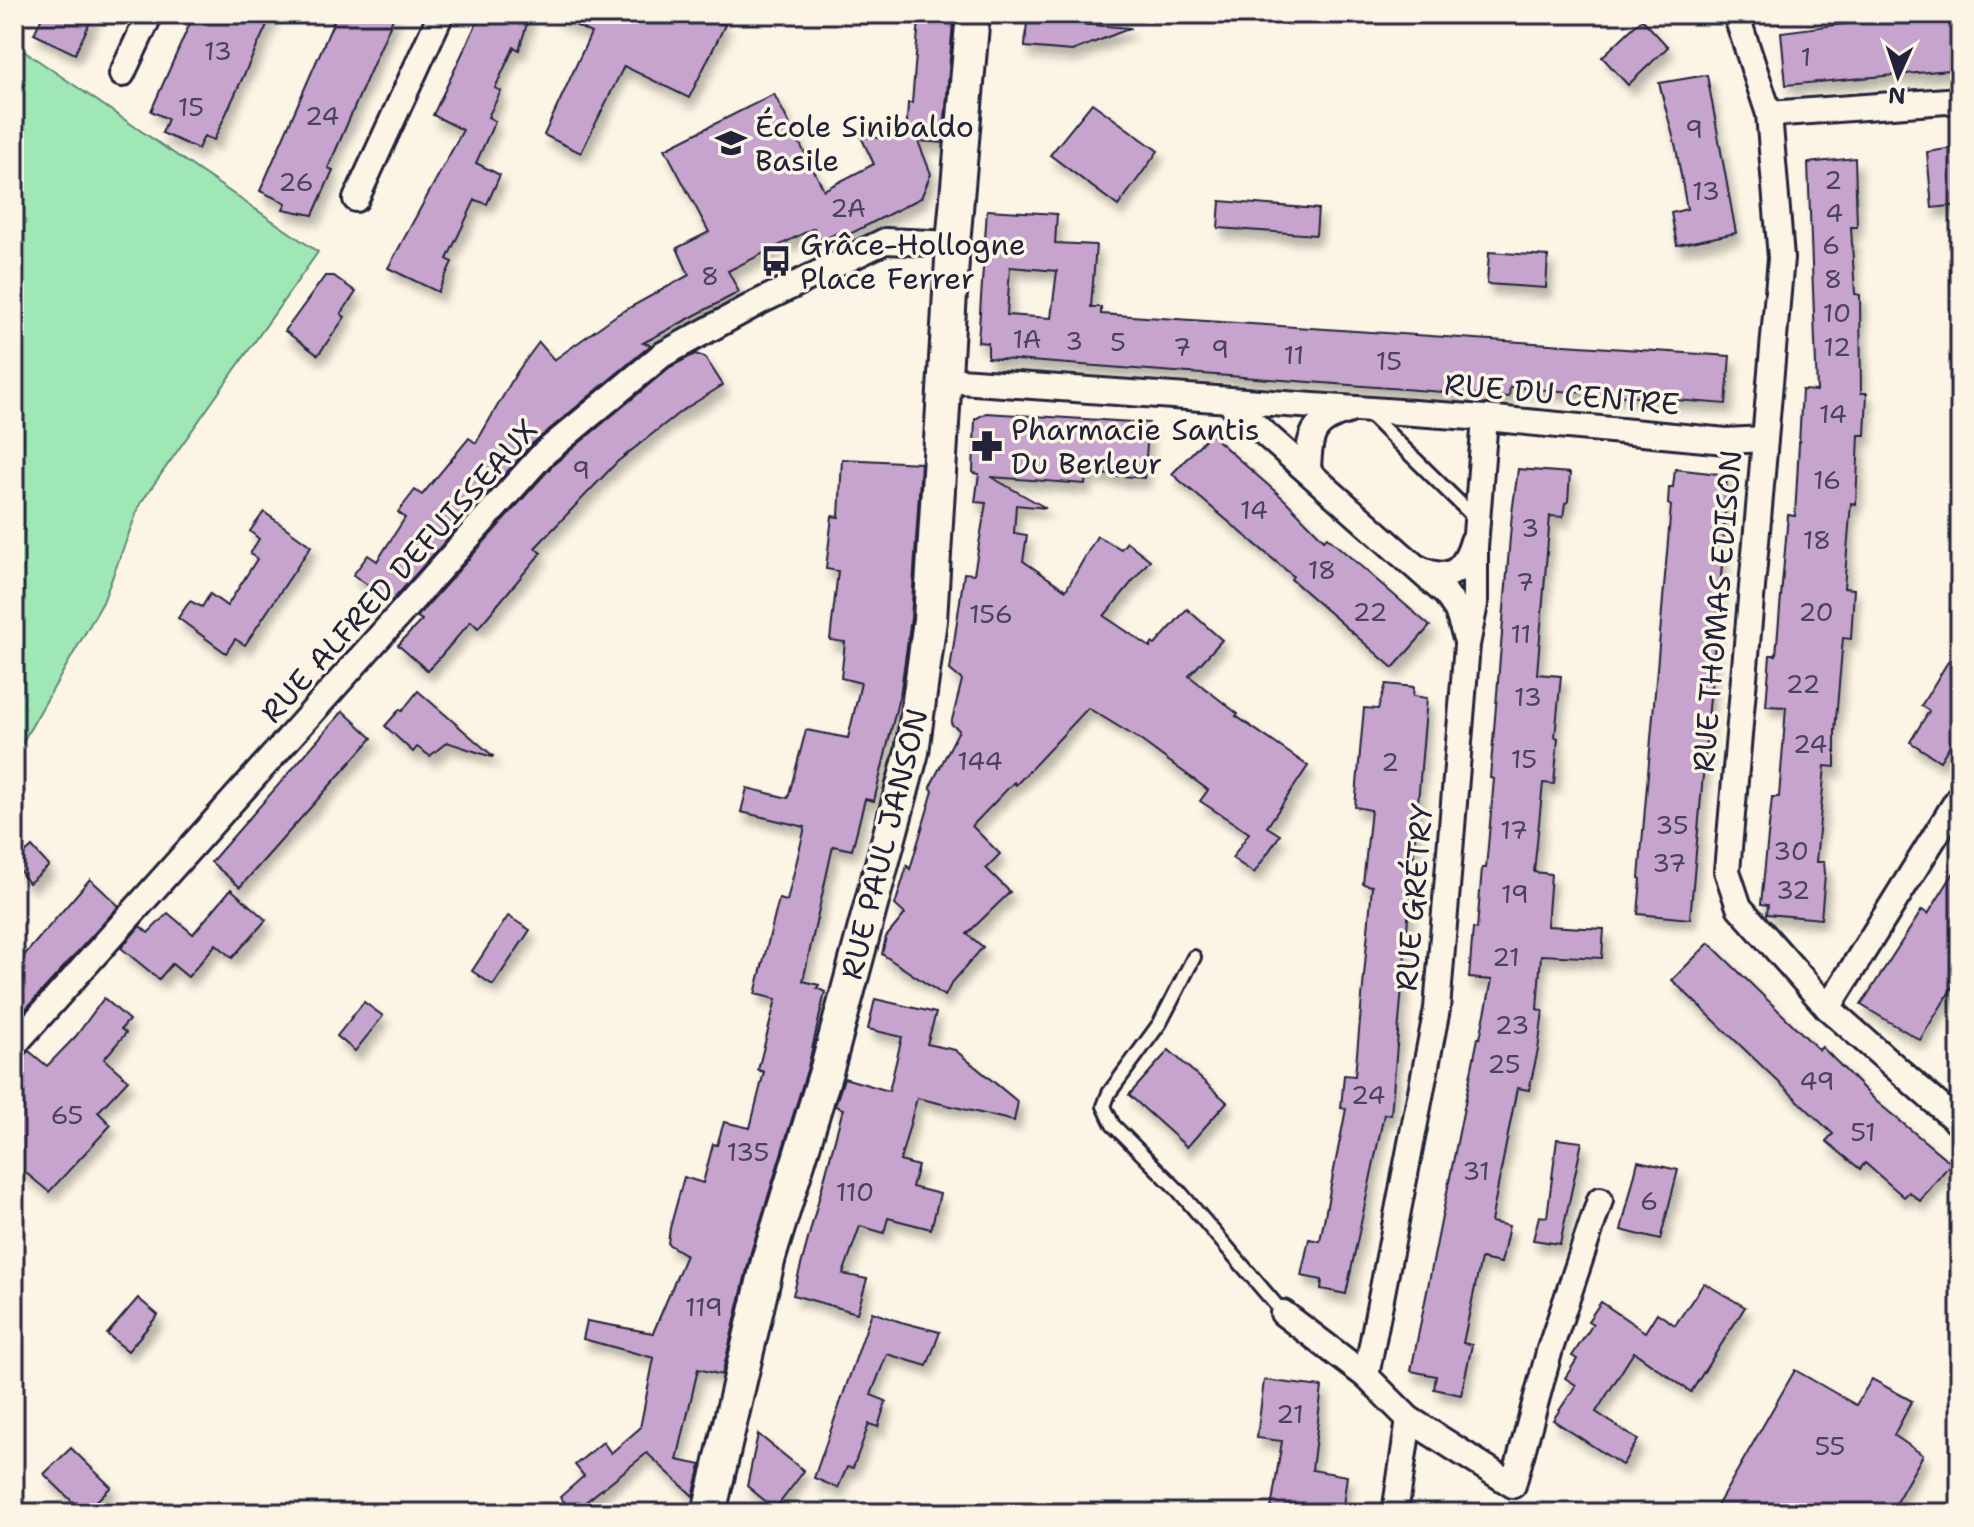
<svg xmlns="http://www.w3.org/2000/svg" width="1974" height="1527" font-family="'Shantell Sans',sans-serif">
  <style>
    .green { fill: #9fe8b6; stroke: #608578; stroke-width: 2 }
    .building { fill: #c6a4ce; stroke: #22223b; stroke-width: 2; fill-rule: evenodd; filter: url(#shadow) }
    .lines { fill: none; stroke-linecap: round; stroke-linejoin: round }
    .lane-casing { stroke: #22223b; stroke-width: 18 }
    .street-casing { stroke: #22223b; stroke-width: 30 }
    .secondary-casing { stroke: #22223b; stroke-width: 38 }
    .lane { stroke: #fcf5e5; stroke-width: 12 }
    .street { stroke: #fcf5e5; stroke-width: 24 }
    .secondary { stroke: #fcf5e5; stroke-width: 32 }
    .labels { text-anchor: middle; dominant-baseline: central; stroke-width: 7; stroke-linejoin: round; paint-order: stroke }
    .number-label { font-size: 26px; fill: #4b4260 }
    .poi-label { font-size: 30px; fill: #22223b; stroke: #fcf5e5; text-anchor: start }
    .street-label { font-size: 30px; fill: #22223b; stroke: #fcf5e5 }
  </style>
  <defs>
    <filter id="shadow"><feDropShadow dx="5" dy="9" stdDeviation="4" flood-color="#0004"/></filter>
  </defs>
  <rect width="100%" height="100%" fill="#fcf5e5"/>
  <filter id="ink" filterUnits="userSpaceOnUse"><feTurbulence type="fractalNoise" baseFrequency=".0125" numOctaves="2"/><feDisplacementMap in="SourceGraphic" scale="16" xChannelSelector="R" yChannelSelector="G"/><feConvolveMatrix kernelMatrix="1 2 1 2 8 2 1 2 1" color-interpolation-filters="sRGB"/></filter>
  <g filter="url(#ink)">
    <!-- green -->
    <polygon class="green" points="14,44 318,252 140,504 103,602 14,757"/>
    <!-- building -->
    <g class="building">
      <polygon points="43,14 94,14 75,54 34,34"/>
      <polygon points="194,14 272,14 214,140 204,136 198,149 162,133 168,119 151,111"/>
      <polygon points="337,14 395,14 328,168 333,170 313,215 283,209 286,203 260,191"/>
      <polygon points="481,14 530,14 519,50 514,47 495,88 501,91 488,117 495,121 476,163 500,175 487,204 475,200 447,259 452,262 438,292 388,268 463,130 433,115"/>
      <polygon points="553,14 722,14 718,22 725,25 689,98 624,66 581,153 544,135 591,33"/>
      <polygon points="1890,14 1960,14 1960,69 1786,85 1781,32 1891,18"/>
      <polygon points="919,19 953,22 943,143 918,141 931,174 921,198 848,235 845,229 821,241 814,228 728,271 739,292 643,343 651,345 532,444 392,601 353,575 368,555 377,561 405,518 398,512 415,490 422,495 469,438 476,443 517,372 539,342 554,360 618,314 689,275 677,248 709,232 665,149 774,94 824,190 874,164 861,137 906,139 908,103 912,103"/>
      <polygon points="1642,19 1668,47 1628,85 1602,57"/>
      <polygon points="1027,20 1131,28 1072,51 1025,47"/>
      <polygon points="1707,75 1736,233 1677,245 1671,213 1687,209 1676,148 1659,83"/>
      <polygon points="1092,103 1158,151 1118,206 1050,155"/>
      <polygon points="1960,147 1960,205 1932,208 1927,152"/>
      <polygon points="1855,158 1857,227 1851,227 1853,261 1855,294 1860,295 1861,393 1867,393 1865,435 1859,435 1856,504 1851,503 1844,588 1854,589 1851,639 1843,638 1835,731 1835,767 1825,766 1816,862 1824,862 1825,874 1821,919 1767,914 1768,905 1761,904 1772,797 1779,797 1786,707 1766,706 1770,655 1776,655 1788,515 1795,516 1802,390 1817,391 1808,163"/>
      <polygon points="1220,201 1318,209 1316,235 1218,228"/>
      <path d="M987,210L1057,214L1055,243L1096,245L1091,307H1101V314L1730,356L1726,404L1510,387L1509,397L988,358V343L978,342ZM1010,267L1057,271L1051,318L1007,315Z"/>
      <polygon points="1489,252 1548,256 1546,288 1487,284"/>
      <polygon points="325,276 334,276 356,292 341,314 345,317 318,355 285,331"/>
      <polygon points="695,354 705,357 723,385 680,412 617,462 535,548 541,553 478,628 471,621 428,671 398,645 422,620 417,617 553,465 670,367"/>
      <polygon points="986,413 1149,423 1144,478 1087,473 1085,484 991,477 1046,508 1016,505 1014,533 1027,535 1023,561 1066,590 1097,536 1121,549 1127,542 1150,560 1104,616 1150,647 1152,643 1155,645 1187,609 1222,640 1189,676 1238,714 1236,716 1308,766 1267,827 1280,835 1254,873 1232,858 1249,833 1200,801 1208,790 1139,739 1088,708 1016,785 1014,782 972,826 1000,854 986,868 1010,892 967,934 983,947 951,984 945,996 882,954 886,937 905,914 895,905 907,866 910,869 933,791 930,787 959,730 951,724 962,680 950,670 964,573 974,574 986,503 975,502 979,474 973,473 975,419"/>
      <polygon points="1210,434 1285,500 1324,540 1327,537 1430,626 1393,668 1291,579 1293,576 1172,474"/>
      <polygon points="842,459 921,463 911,618 901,689 874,801 865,799 852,850 833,846 803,981 819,985 817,988 825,992 808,1067 751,1252 722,1375 698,1369 677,1460 701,1465 693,1496 647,1453 573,1512 560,1497 584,1476 575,1465 603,1442 611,1453 640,1428 654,1358 583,1339 587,1321 653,1333 686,1255 668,1244 670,1228 684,1177 703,1183 713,1144 717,1145 724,1122 750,1128 764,1072 758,1070 776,999 755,994 779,899 787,901 805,827 741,812 747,788 788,798 806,730 848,738 861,683 841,678 845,642 830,640 838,571 826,569 832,516 839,517"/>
      <polygon points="1518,469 1570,473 1568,502 1565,503 1563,517 1550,516 1537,674 1561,676 1555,737 1558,738 1554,784 1543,783 1534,872 1551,874 1547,926 1604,929 1602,958 1541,955 1537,1009 1543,1011 1538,1050 1529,1090 1517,1088 1491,1222 1509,1226 1501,1263 1481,1259 1463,1343 1472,1345 1461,1395 1434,1389 1436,1376 1411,1371 1478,1038 1480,1038 1492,980 1469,978 1473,928 1477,929 1482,868 1486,868 1494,779 1490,778 1512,513"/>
      <polygon points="1675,469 1727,475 1722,565 1690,919 1638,914 1641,879 1639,878 1671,506 1668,504 1669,487 1673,487"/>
      <polygon points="264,512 311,546 245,645 235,639 226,653 178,618 190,601 202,607 210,594 227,606 257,559 250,554 259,539 250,531"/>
      <polygon points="1960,642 1960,729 1940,761 1910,742 1929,711 1921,706"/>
      <polygon points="1386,684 1414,687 1413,696 1427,698 1391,1115 1384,1114 1346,1294 1321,1289 1322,1280 1301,1276 1309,1239 1320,1241 1346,1109 1341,1108 1344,1075 1355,1076 1372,886 1363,884 1371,810 1355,807 1364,708 1378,709"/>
      <polygon points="418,691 493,756 492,757 447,742 430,756 417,747 413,752 385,726 400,709 402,711"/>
      <polygon points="343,711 372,738 240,887 211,862"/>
      <polygon points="32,847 49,866 29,883 14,863"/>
      <polygon points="1960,863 1960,975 1920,1040 1861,1005 1922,910 1928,914"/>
      <polygon points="90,879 119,906 14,1022 14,967"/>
      <polygon points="231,889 266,920 232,958 216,944 188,977 172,964 159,979 121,948 140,926 148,933 168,913 193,934"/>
      <polygon points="508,916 530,930 493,985 472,971"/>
      <polygon points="1709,943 1819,1050 1822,1047 1877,1102 1951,1163 1920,1201 1909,1192 1904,1197 1865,1163 1860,1169 1826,1141 1833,1134 1672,980"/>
      <polygon points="104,998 129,1020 121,1029 126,1033 104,1059 128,1080 98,1112 111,1125 49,1192 14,1163 14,1060 19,1059 29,1051 47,1066 76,1036"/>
      <polygon points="875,999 936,1013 927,1044 955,1050 1018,1102 1014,1121 917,1098 900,1161 918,1166 912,1187 940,1194 931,1229 888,1218 884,1233 860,1226 843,1274 867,1279 857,1313 793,1295 843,1109 835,1106 844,1078 889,1091 902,1037 868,1029"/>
      <polygon points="364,1002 383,1016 355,1051 337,1036"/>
      <polygon points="1169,1050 1227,1102 1187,1147 1129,1095"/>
      <polygon points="1557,1139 1582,1142 1560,1244 1533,1240 1539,1216 1547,1217"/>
      <polygon points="1638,1161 1678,1170 1660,1240 1621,1230"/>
      <polygon points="1704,1283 1745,1307 1691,1392 1634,1352 1596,1412 1638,1440 1622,1465 1553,1420 1576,1385 1565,1378 1577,1359 1572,1356 1593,1324 1588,1321 1601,1302 1645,1332 1657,1313 1675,1325"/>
      <polygon points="138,1298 158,1315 128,1351 107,1334"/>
      <polygon points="872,1312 901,1322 940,1332 927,1366 887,1354 871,1395 886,1401 878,1427 869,1424 853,1468 847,1467 838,1488 814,1478"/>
      <polygon points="1795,1370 1856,1405 1872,1379 1912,1401 1894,1435 1923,1455 1890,1513 1713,1513"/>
      <polygon points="1264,1380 1322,1387 1312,1470 1347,1476 1342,1513 1301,1513 1271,1509 1282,1441 1257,1438"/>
      <polygon points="758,1434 804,1471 775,1509 747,1486"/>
      <polygon points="71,1448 111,1487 84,1513 44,1474"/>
    </g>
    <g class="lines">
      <defs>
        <g id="lane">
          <polyline points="1368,413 1477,520"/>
          <polyline points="1194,957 1160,1023 1109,1093 1104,1106 1113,1125 1179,1191 1283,1313"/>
        </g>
        <g id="street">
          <polyline points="1736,14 1769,114 1781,258 1727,871 1739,907 1828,1008 1960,1124"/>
          <polyline points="122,74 150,14"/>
          <polyline points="1769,114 1960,100"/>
          <polyline points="356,199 441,14"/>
          <polyline points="946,380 1485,418 1726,441 1765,439"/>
          <polyline points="1228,401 1446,594 1457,610 1466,638"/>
          <path d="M1308,471C1309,436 1311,421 1348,411"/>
          <path d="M1418,568C1449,583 1464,572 1473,541"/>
          <polyline points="1828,1008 1960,796"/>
          <polyline points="14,1045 543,454 662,355 759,302 885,241 953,244"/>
          <polyline points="1283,1313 1366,1376 1409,1419 1513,1485 1550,1349 1600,1200"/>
          <polyline points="1366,1376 1437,1009 1467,645 1475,604 1475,547 1485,418"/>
          <polyline points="1395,1513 1409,1419"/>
        </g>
        <polyline id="secondary" points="709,1513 769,1257 828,1065 912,752 930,620 953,244 973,14"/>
      </defs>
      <!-- lane casing -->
      <use href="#lane" class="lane-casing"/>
      <!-- street casing -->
      <use href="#street" class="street-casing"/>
      <!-- secondary casing -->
      <use href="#secondary" class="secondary-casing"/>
      <!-- lane -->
      <use href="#lane" class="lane"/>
      <!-- street -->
      <use href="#street" class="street"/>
      <!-- secondary -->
      <use href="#secondary" class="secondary"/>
    </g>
  </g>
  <!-- icons -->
  <defs>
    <symbol id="school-bare" viewBox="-9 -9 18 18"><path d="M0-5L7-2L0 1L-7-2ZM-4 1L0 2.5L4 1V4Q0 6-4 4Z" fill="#22223b" stroke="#fcf5e5" stroke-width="2.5" paint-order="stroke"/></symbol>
    <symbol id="bus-bare" viewBox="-9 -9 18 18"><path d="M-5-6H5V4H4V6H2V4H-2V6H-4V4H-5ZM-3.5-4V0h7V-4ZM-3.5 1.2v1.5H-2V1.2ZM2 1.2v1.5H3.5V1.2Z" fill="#22223b" stroke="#fcf5e5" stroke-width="2.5" paint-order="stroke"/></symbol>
    <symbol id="pharmacy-bare" viewBox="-9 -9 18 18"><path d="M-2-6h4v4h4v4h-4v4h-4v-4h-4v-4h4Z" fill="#22223b" stroke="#fcf5e5" stroke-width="2.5" paint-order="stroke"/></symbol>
  </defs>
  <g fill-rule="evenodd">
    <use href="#school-bare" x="709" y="121" width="44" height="44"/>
    <use href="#bus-bare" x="754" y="239" width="44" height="44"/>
    <use href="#pharmacy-bare" x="965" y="424" width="44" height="44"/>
  </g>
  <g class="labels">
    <!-- number labels -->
    <g class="number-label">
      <text x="218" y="50">13</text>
      <text x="1806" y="56">1</text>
      <text x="191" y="106">15</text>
      <text x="322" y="115">24</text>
      <text x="1694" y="128">9</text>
      <text x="1833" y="179">2</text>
      <text x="296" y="181">26</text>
      <text x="1706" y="190">13</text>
      <text x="848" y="207">2A</text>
      <text x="1834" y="212">4</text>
      <text x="1831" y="244">6</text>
      <text x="710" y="275">8</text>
      <text x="1833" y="278">8</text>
      <text x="1837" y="312">10</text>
      <text x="1027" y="338">1A</text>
      <text x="1074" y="340">3</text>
      <text x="1118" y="341">5</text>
      <text x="1182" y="346">7</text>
      <text x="1837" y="346">12</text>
      <text x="1220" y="348">9</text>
      <text x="1294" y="354">11</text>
      <text x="1389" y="360">15</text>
      <text x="1833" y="413">14</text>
      <text x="581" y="469">9</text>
      <text x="1827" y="479">16</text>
      <text x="1254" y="509">14</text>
      <text x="1530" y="527">3</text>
      <text x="1817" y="539">18</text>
      <text x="1322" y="569">18</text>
      <text x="1525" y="581">7</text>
      <text x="1370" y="611">22</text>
      <text x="1816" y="611">20</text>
      <text x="991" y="613">156</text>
      <text x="1521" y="633">11</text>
      <text x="1803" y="683">22</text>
      <text x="1528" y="696">13</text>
      <text x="1810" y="743">24</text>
      <text x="1524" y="758">15</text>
      <text x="980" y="760">144</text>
      <text x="1390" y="761">2</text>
      <text x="1672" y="824">35</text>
      <text x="1514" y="829">17</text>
      <text x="1791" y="850">30</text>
      <text x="1669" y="862">37</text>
      <text x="1793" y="889">32</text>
      <text x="1515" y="893">19</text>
      <text x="1506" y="956">21</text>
      <text x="1512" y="1024">23</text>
      <text x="1504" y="1063">25</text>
      <text x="1817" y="1080">49</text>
      <text x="1368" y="1094">24</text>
      <text x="67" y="1114">65</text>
      <text x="1863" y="1131">51</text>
      <text x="748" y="1151">135</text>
      <text x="1476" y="1170">31</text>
      <text x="855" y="1191">110</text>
      <text x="1649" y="1200">6</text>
      <text x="704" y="1306">119</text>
      <text x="1290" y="1413">21</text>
      <text x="1830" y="1445">55</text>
    </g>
    <!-- poi labels -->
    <g class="poi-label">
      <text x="755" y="126">École Sinibaldo<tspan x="755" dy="34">Basile</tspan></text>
      <text x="800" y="244">Grâce-Hollogne<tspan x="800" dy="34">Place Ferrer</tspan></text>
      <text x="1011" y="429">Pharmacie Santis<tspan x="1011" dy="34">Du Berleur</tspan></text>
    </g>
    <!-- street labels -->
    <g class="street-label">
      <text transform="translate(1562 394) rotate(5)">RUE DU CENTRE</text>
      <text transform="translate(399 571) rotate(-48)">RUE ALFRED DEFUISSEAUX</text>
      <text transform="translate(1717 611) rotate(-85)">RUE THOMAS EDISON</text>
      <text transform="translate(884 844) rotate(-76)">RUE PAUL JANSON</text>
      <text transform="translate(1414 897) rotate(-85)">RUE GRÉTRY</text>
    </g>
  </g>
  <!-- margin -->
  <rect width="1974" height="1527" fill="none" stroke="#fcf5e5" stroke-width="48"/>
  <rect x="24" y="24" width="1926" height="1479" fill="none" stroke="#22223b" stroke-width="3" filter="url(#ink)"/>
  <!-- north arrow -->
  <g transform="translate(1898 76) rotate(183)" stroke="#fcf5e5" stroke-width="6" paint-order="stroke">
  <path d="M0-6L14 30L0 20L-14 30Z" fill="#22223b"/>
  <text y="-12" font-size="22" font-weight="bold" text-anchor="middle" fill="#22223b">N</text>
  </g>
</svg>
